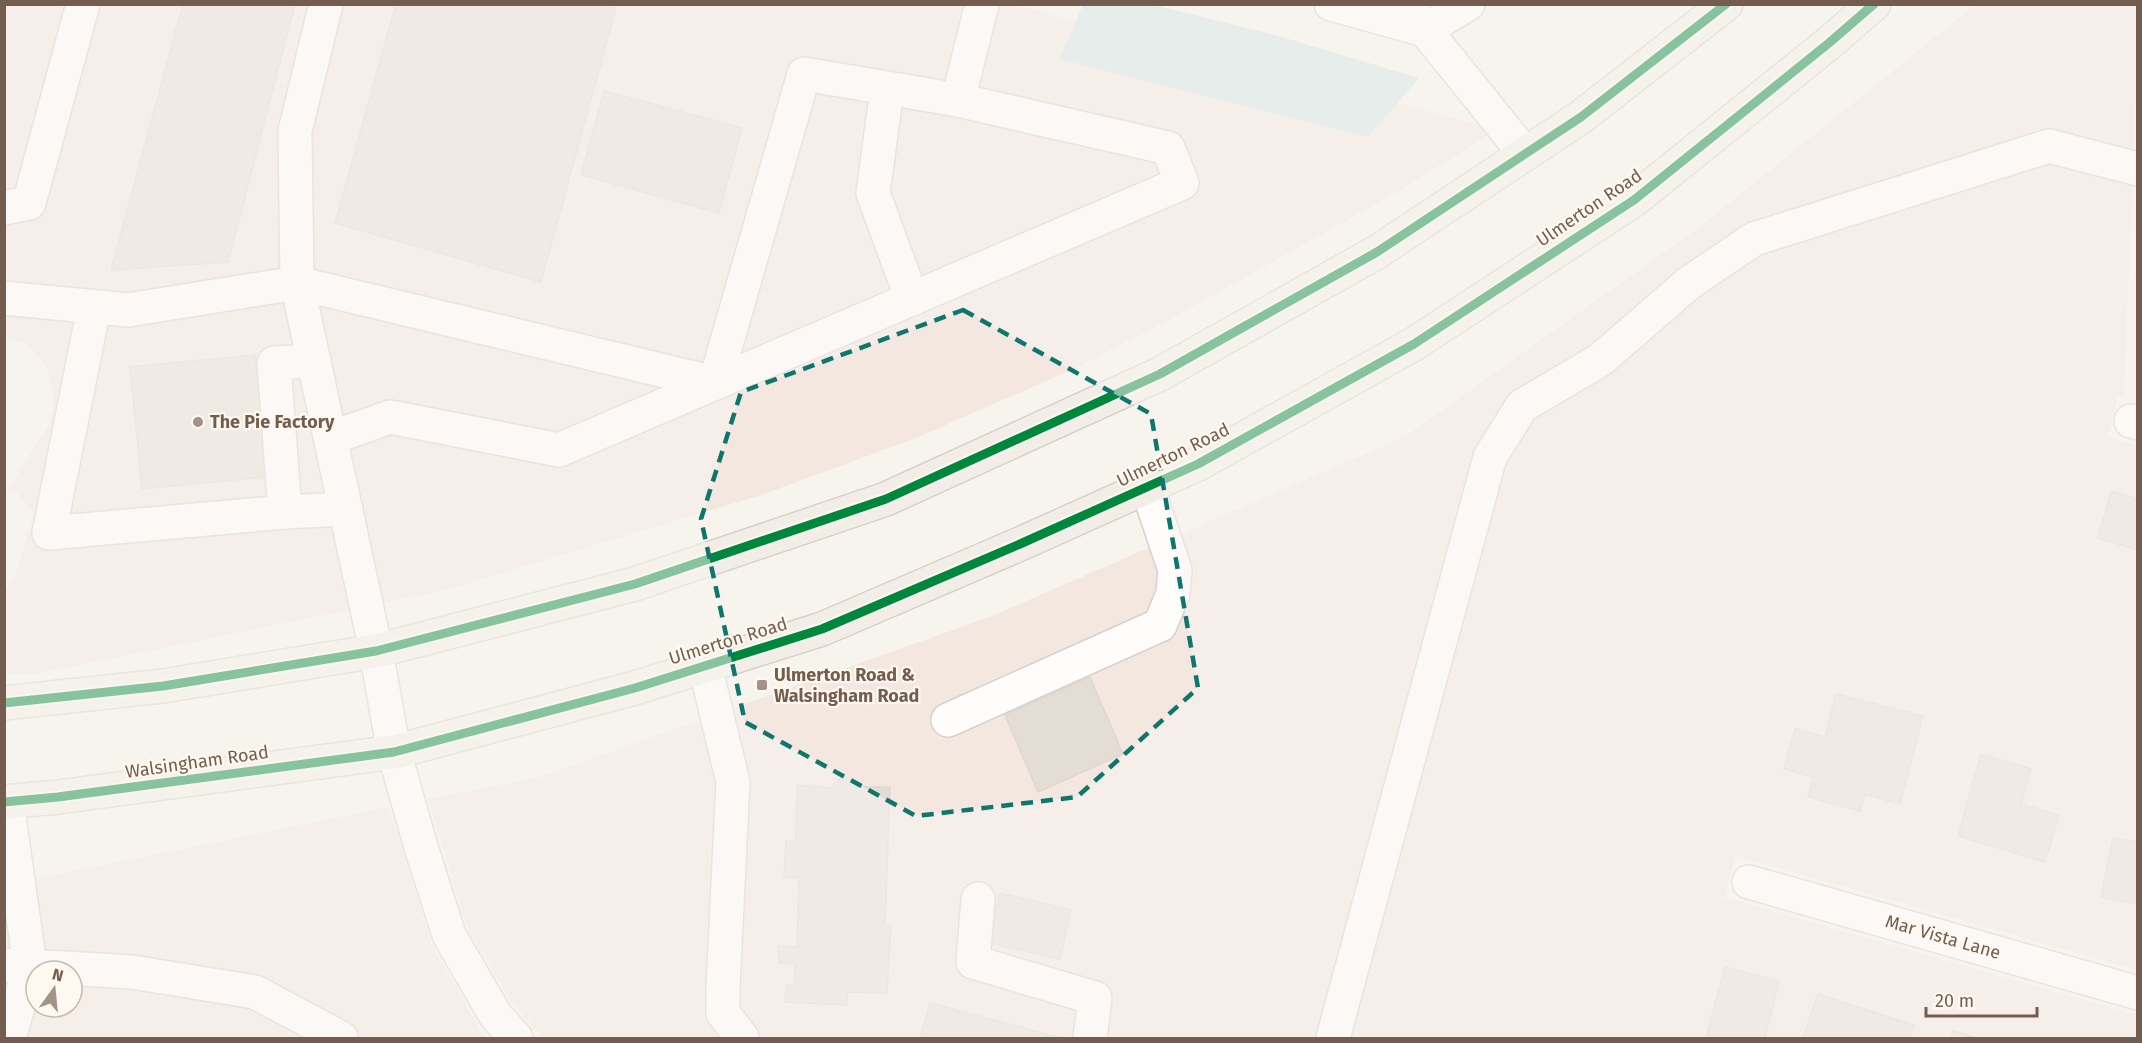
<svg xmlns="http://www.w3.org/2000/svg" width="2142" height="1043" font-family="'Fira Sans',sans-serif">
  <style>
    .commercial { fill: #f4e7df; fill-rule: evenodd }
    .water { fill: #d0e5e7 }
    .building { fill: #e4ddd5; stroke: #e0d7d0; stroke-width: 1.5 }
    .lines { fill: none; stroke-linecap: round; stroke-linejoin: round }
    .minor-casing { stroke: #d7d1cc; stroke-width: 36 }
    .major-casing { stroke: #d8d1cb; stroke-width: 36 }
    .minor { stroke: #fefdfc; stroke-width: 33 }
    .major { stroke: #f2eee7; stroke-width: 33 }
    .cycleway-casing { stroke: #fef9f0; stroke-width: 13 }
    .cycleway { stroke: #00873e; stroke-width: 9 }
    .marked { fill: none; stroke: #0f766e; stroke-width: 4.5; stroke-dasharray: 12 8; stroke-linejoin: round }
    .poi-dot { fill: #a29287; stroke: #fef9f0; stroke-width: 2 }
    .labels { text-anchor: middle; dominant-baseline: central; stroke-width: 4.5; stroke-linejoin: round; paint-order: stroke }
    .street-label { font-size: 18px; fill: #745d4f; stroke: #fef9f0 }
    .poi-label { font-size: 18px; font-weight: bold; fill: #745d4f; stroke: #fef9f0; text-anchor: start }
  </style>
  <rect width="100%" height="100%" fill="#f7f4ee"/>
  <!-- commercial -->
  <g class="commercial">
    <polygon points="4,5 1014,5 1076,21 1059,58 1368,137 1397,103 1498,129 1399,191 1180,314 1078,367 916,438 761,495 446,590 41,673 5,674 5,590 14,580 34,513 15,491 6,493 50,422 54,406 53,392 47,369 38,356 26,344 5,336"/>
    <polygon points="1975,5 2137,5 2137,58 2124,397 2118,396 2107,437 2137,445 2137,970 1736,856 1724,897 2137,1015 2137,1038 544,1038 511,1002 466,925 428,799 540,777 992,616 1406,436 1702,225"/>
    <path d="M389,807L431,943L479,1028L488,1038H5L4,877L33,879ZM36,971H72V1007H36Z"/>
  </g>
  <!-- water -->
  <polygon class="water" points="1083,5 1155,5 1279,36 1419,78 1368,137 1059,59"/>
  <!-- building -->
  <g class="building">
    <polygon points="183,4 295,4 228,262 111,270"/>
    <polygon points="396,4 617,4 541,282 335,223"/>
    <polygon points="604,91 742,128 719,213 581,175"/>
    <polygon points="255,355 267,477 142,489 130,367"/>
    <polygon points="2111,491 2138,499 2138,550 2098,538"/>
    <polygon points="1090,677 1123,754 1038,792 1005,715"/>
    <polygon points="1836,694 1923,716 1900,804 1865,794 1860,811 1808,797 1813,777 1784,769 1795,729 1825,737"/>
    <polygon points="1981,754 2031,769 2021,804 2059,815 2045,862 1958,836"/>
    <polygon points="839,779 851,780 857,787 890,787 885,926 891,926 887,993 848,992 847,1005 785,1002 786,985 794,985 795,964 779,963 779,946 797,947 799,878 784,877 786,841 796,841 797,785 832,788"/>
    <polygon points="2113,838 2138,842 2138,904 2101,897"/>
    <polygon points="1000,893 1071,910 1060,959 988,943"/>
    <polygon points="1725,967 1779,981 1765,1038 1706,1038"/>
    <polygon points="1818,994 1914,1025 1910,1038 1803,1038"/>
    <polygon points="930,1003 1061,1038 920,1038"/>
    <polygon points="1953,1031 1977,1038 1951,1038"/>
  </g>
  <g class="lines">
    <defs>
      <g id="minor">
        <polyline points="326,4 295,131 297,283 715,383 804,74 958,100"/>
        <polyline points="1331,4 1425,30 1525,154"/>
        <polyline points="1413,11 1425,30 1468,4"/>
        <polyline points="887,89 873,193 912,299"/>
        <polyline points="4,208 29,203 83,4"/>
        <polyline points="4,298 128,310 297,283 376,651 394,752 421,847 449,935 496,1016 516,1038"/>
        <polyline points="94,307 49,533 285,512 346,509"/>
        <polyline points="2131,421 2138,423"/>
        <polyline points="331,438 390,417 559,450 1182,183 1168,148 958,100 982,4"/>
        <polyline points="285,512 274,363 314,361"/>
        <polyline points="705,666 733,782 723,987 723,1013 742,1038"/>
        <polyline points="948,720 1160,625 1173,594 1175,570 1147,487"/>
        <polyline points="7,802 30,966 132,972 255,992 341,1038"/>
        <polyline points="1749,882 2138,993"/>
        <polyline points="978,899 973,962 1095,998 1090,1038"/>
        <polyline points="4,965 30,966 9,1038"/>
        <polyline points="1333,1038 1490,457 1522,406 1600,360 1689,283 1754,239 2049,146 2138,169"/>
      </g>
      <g id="major">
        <polyline points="4,703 163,686 376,651 635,584 886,499 1160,374 1377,252 1581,117 1726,4"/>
        <polyline points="4,802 58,797 394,752 635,688 822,629 1020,544 1198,464 1414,344 1634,200 1829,43 1874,4"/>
      </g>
    </defs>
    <!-- minor casing -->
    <use href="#minor" class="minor-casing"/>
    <!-- major casing -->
    <use href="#major" class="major-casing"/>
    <!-- minor -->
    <use href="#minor" class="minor"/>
    <!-- major -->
    <use href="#major" class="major"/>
    <defs>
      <g id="cycleway">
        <polyline points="4,703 163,686 376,651 635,584 886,499 1160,374 1377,252 1581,117 1726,4"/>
        <polyline points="4,802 58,797 394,752 635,688 822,629 1020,544 1198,464 1414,344 1634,200 1829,43 1874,4"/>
      </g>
    </defs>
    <!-- cycleway casing -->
    <use href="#cycleway" class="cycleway-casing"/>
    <!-- cycleway -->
    <use href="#cycleway" class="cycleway"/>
  </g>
  <!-- marked area -->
  <path d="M0 0H2142V1043H0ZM963,310L1151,414L1198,688L1077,797L916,816L745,722L701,519L741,392Z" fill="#f7f4ee" fill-opacity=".55" fill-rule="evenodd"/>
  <path class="marked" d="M963,310L1151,414L1198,688L1077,797L916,816L745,722L701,519L741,392Z"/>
  <!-- markers -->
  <g class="poi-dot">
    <circle cx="198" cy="422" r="6"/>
    <rect x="756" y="679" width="12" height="12" rx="3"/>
  </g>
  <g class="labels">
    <!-- street labels -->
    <g class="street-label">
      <text transform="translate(1589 208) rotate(-34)">Ulmerton Road</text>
      <text transform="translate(1173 455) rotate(-26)">Ulmerton Road</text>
      <text transform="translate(728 641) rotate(-17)">Ulmerton Road</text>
      <text transform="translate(197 762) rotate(-8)">Walsingham Road</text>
      <text transform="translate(1943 937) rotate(16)">Mar Vista Lane</text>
    </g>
    <!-- poi labels -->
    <g class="poi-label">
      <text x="210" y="422">The Pie Factory</text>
      <text x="774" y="675">Ulmerton Road &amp;<tspan x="774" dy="21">Walsingham Road</tspan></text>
    </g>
  </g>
  <!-- border -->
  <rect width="2142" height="1043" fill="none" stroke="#745d4f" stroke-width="12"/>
  <!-- north arrow -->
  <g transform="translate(54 989) rotate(15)"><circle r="28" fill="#fef9f0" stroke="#c7bbb0" stroke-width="1.5"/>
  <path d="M0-4.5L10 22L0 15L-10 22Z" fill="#a29287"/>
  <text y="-9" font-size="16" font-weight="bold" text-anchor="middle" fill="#745d4f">N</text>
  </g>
  <!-- scale -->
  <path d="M1926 1007v9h111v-9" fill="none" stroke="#745d4f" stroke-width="3"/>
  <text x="1935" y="1007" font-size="18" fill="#745d4f" stroke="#fef9f0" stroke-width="4.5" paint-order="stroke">20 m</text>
</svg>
